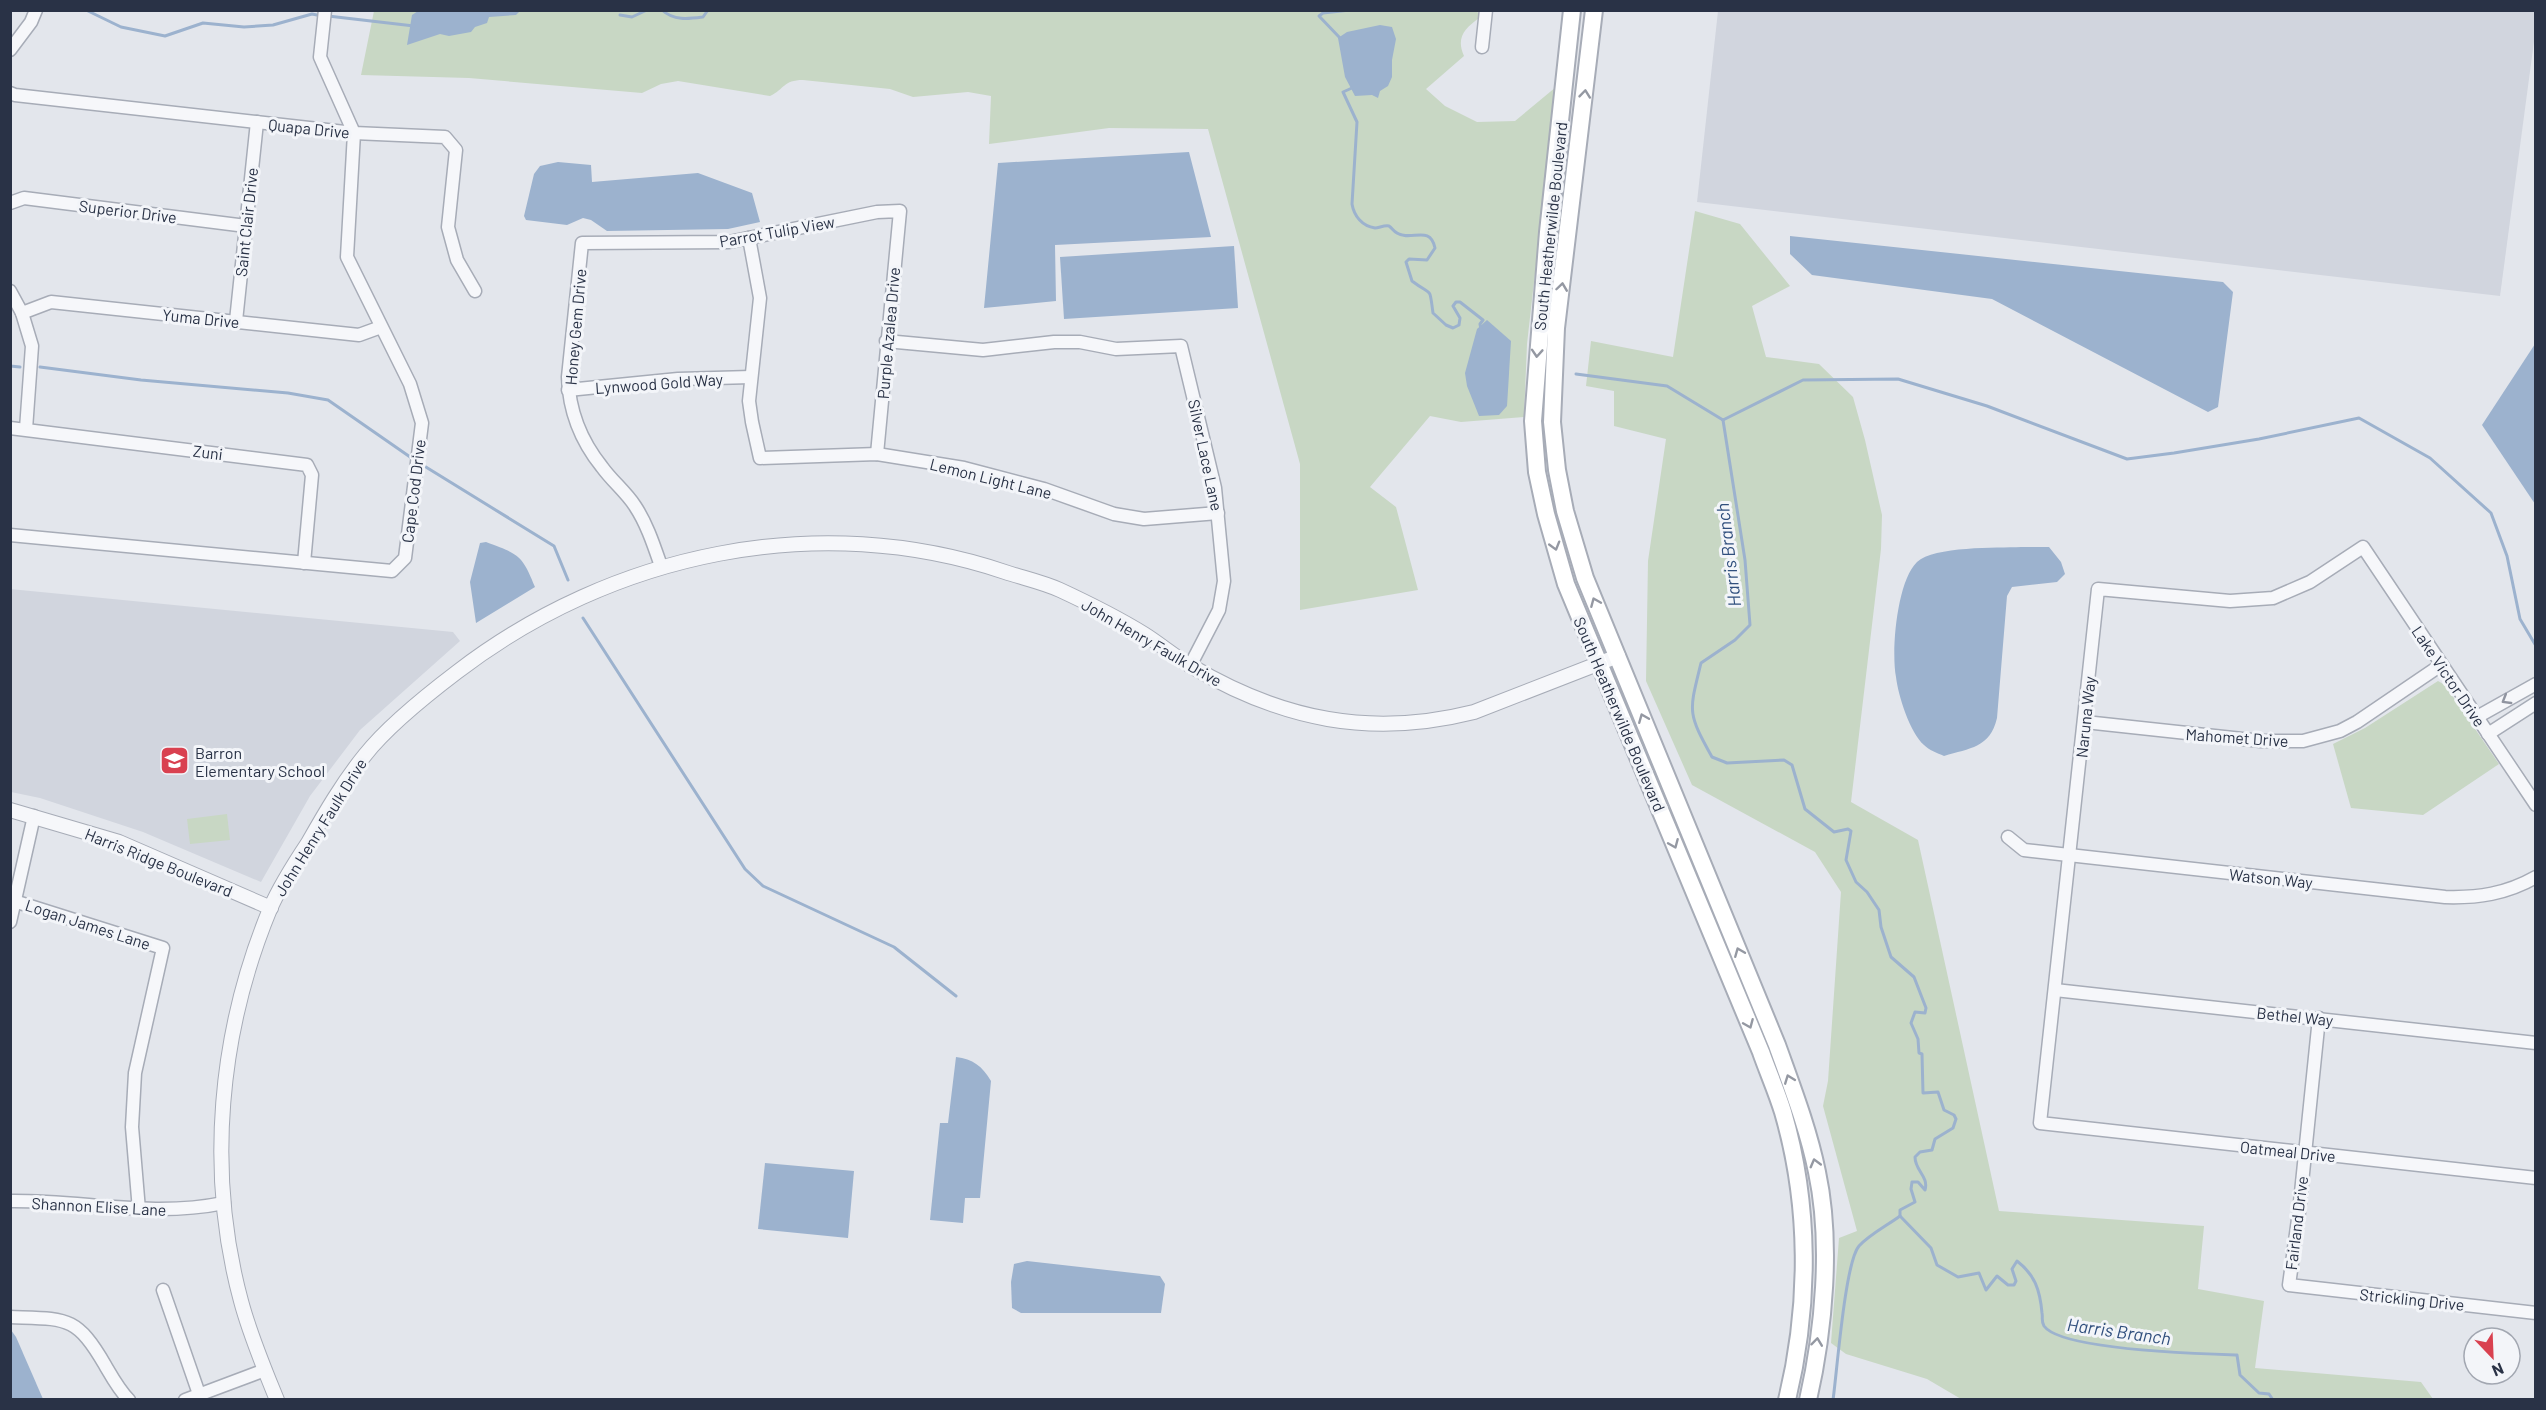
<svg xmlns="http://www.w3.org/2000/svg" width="2546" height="1410" font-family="Barlow,sans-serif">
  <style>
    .built { fill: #d1d5de }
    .green { fill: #c8d7c4 }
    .water { fill: #9cb2ce }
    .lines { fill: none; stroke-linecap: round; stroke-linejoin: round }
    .stream { stroke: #9cb2ce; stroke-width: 3 }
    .minor-casing { stroke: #a7acb7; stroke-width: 15 }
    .tertiary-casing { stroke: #a7acb7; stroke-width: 16 }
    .secondary-casing { stroke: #a7acb7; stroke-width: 20 }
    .minor { stroke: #f6f7fa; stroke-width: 12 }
    .tertiary { stroke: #f6f7fa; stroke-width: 14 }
    .secondary { stroke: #fff; stroke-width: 16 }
    .oneway { stroke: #9498a2 }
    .oneway2 { stroke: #9094a0 }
    .labels { text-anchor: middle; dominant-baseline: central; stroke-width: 6; stroke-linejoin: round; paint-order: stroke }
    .street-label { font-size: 16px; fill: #293246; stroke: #f3f5f9 }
    .poi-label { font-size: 16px; fill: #293246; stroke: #f3f5f9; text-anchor: start }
    .water-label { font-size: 18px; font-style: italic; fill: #304f7d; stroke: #f3f5f9 }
  </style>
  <rect width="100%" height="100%" fill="#e3e6ec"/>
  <!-- built -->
  <g class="built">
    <polygon points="1718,11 2535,11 2535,34 2500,296 1697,202"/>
    <polygon points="10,589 453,632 460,641 360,730 310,796 261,882 143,832 40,798 11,792"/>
  </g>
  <!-- green -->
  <g class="green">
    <path d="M374,11H1475L1479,13V18C1464,29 1456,38 1464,56L1426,89L1445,106L1477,122L1515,121L1556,87L1527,344L1524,417L1461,422L1430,416L1370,487L1396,507L1418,590L1300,610V464L1208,129L1109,128L989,144L991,96L968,92L913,97L890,89L803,80C783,80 785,89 770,96L678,81L661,84L642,93L469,78L361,75Z"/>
    <polygon points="1695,211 1740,224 1790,286 1752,306 1766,357 1819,364 1853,397 1865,440 1882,515 1881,549 1851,802 1918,840 1999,1211 2204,1226 2198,1289 2264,1301 2255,1368 2421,1382 2433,1399 1961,1399 1927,1379 1846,1354 1831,1343 1839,1238 1857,1231 1823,1106 1828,1081 1841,892 1815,852 1692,785 1646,681 1648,561 1666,439 1614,426 1614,391 1586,386 1591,341 1673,357"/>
    <polygon points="2438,681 2445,685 2499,764 2423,815 2351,808 2333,744 2365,728"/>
    <polygon points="227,814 230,840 190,844 187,819"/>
  </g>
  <!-- water -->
  <g class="water">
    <polygon points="418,11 418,10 520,11 516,15 489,17 487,23 475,27 471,32 449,36 440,34 407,45 412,15"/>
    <polygon points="1380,25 1392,27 1396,39 1392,60 1392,77 1388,86 1380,91 1378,98 1372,95 1355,96 1345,77 1338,38 1347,32"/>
    <polygon points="1189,152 1211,237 1055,245 1056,301 984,308 998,163"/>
    <polygon points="558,162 591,165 592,182 698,173 752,193 760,222 728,229 607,231 591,220 583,218 567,225 526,220 524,216 534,174 540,166"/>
    <polygon points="1790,236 2223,282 2233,292 2218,407 2208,412 1992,299 1812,275 1790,254"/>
    <polygon points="1234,246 1238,308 1064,319 1060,257"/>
    <polygon points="1487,320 1511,341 1507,406 1499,415 1479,416 1467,386 1465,373 1477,329"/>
    <polygon points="2535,344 2535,504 2482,425"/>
    <path d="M486,542C518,554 522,554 535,587L476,623L470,582L480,543Z"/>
    <path d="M2021,547H2049L2061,562L2065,574L2057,582L2012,587L2007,596L1997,718C1990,748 1970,748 1944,756C1937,753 1929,750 1924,745C1910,733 1898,695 1896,677C1891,651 1897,581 1917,562C1934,546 1997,548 2021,547Z"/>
    <path d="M956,1057C973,1059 982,1066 991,1081L980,1198H965L963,1223L930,1220L940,1123H948Z"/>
    <polygon points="765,1163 854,1171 848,1238 758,1229"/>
    <polygon points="1027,1261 1160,1276 1165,1284 1161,1313 1021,1313 1012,1308 1011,1282 1014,1264"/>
    <polygon points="11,1330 16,1337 43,1399 11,1399"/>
  </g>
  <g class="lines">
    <!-- stream -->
    <g class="stream">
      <polyline points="86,10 121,27 165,36 203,23 244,27 273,25 312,14 322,16"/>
      <path d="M662,10C674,21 688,19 703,17L708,10"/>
      <polyline points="620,15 632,17 647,10"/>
      <polyline points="328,16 414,26"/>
      <polyline points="1340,38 1319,16 1323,13 1350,10"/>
      <path d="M1352,88L1343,92L1357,122L1352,204C1354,216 1362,226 1375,228C1379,228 1384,225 1389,226C1392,228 1394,232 1397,233C1411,242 1430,224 1435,248L1427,260L1409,259L1406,262L1412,281C1433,297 1429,285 1433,313L1446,325L1453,328L1459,325L1460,318L1453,306L1456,302H1460L1483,320L1480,324L1481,330"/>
      <polyline points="10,366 20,367"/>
      <polyline points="40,367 141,380 288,393 328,400 413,459"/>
      <polyline points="1576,374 1667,386 1723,420"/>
      <path d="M1723,420L1745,560L1750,625L1735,640L1701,663C1689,712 1687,712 1712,757L1727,763L1784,760L1792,765L1805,809L1834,832L1848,829L1851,831L1846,860L1856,882L1867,892L1879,910L1881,927L1891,957L1914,977L1926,1008L1925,1013L1915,1012L1911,1023L1918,1039L1919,1053L1922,1054L1923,1093L1938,1092L1944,1110L1954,1115L1956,1119L1953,1128L1935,1139L1932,1150L1920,1152L1915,1157C1915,1171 1929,1176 1925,1190L1918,1182H1912L1911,1189L1915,1202L1900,1210V1216L1931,1248L1937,1265L1958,1277L1979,1273L1986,1290L1997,1276L2008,1285H2014L2016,1281L2012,1269L2017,1261C2035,1275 2040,1290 2042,1313C2043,1318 2041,1321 2044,1326C2061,1350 2204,1354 2237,1355L2240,1375L2259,1393L2269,1394L2273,1400"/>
      <polyline points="1723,420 1803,380 1898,379 1987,406 2127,459 2174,453 2259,439 2359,418 2430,458 2491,513 2507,556 2520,619 2536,646"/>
      <polyline points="421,464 554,546 568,580"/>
      <polyline points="583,618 745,869 763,886 894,947 956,996"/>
      <path d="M1833,1400C1837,1372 1845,1262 1859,1246C1870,1234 1888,1225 1900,1216"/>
    </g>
    <defs>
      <g id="minor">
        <polyline points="1482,47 1486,10"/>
        <polyline points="10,50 31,22 36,10"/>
        <polyline points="10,93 15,95 354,133 445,137 456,150 448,227 457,260 475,291"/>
        <polyline points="10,203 24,198 246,226"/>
        <polyline points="749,238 760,298 749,401 752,422 760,458 877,454 964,468 1044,489 1114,514 1144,519 1218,513"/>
        <polyline points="10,291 22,313 32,346 26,429"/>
        <polyline points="22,313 51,302 359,335 381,327"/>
        <polyline points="236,321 257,122"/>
        <polyline points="886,341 983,350 1054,342 1080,342 1116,349 1181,346 1215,488 1224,581 1219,610 1190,666"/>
        <polyline points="568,390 678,379 751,377"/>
        <polyline points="10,428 307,465 312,475 304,563"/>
        <polyline points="10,535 392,571 405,558 422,423 410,384 347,257 354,133 320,57 325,10"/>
        <path d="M661,566C654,546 647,524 635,506C626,492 612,481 602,467C581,441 569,411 568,377L582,243L729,242L877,212L900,211L877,454"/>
        <polyline points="2477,717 2536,684"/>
        <polyline points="2085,722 2261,741 2303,741 2340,731 2357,722 2441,665"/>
        <polyline points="2488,734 2536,703"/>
        <polyline points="2536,805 2363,547 2310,582 2273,598 2230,601 2098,589 2040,1123 2536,1178"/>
        <path d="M2008,837L2024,850L2445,897C2478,898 2506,894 2536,877"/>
        <polyline points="14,901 163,948 135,1073 132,1127 139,1210"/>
        <polyline points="10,922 34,816"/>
        <polyline points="2055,990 2536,1043"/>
        <polyline points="2319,1018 2299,1212 2289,1285 2536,1313"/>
        <path d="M10,1201C83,1200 150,1218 224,1203"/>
        <polyline points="163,1290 199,1394"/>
        <path d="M10,1317C66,1319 76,1315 105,1365C112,1377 119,1390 129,1400"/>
        <polyline points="185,1400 265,1370"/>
      </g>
      <g id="tertiary">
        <polyline points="10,810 119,842 271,908"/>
        <path d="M277,1400C264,1368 250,1335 241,1301C206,1172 219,1032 270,909C280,886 294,864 308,843C325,813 343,782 365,755C387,727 428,694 457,672C612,553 818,509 1005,572C1023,578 1042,582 1060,590C1088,603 1118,618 1144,634C1160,644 1175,657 1191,666C1282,720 1371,738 1474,712L1618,656"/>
      </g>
      <g id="secondary">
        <path d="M1572,10L1548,232L1533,421L1537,472L1546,514L1566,584L1761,1052C1768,1072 1777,1092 1783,1112C1810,1205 1810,1305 1787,1400"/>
        <path d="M1594,10L1556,328L1552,422L1557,470L1565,511L1585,578L1777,1045C1792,1087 1808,1128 1817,1172C1832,1242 1824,1330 1808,1400"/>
      </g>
    </defs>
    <!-- minor casing -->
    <use href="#minor" class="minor-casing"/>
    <!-- tertiary casing -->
    <use href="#tertiary" class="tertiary-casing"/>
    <!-- secondary casing -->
    <use href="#secondary" class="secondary-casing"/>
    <!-- minor -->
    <use href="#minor" class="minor"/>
    <!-- tertiary -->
    <use href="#tertiary" class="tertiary"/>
    <!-- secondary -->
    <use href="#secondary" class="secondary"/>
  </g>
  <!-- one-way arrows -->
  <defs><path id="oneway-chevron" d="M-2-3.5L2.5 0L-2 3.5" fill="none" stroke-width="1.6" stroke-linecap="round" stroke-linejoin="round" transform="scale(1.5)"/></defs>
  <g class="oneway">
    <use href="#oneway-chevron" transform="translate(1585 94) rotate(-84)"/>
    <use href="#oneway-chevron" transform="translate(1562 287) rotate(-82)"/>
    <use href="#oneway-chevron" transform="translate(1537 353) rotate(94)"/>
    <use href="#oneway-chevron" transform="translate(1555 546) rotate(74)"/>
    <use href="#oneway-chevron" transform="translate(1595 602) rotate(-113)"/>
    <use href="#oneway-chevron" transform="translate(1643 718) rotate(-112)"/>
    <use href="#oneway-chevron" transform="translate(1674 844) rotate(67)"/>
    <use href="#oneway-chevron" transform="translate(1739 952) rotate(-112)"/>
    <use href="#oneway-chevron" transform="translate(1749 1024) rotate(67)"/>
    <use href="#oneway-chevron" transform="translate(1789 1079) rotate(-111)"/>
    <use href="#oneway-chevron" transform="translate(1815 1163) rotate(-105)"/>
    <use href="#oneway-chevron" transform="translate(1817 1342) rotate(-83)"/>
  </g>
  <use class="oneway2" href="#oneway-chevron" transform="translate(2506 700) rotate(149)"/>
  <!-- icons -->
  <defs>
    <symbol id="school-square" viewBox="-11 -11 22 22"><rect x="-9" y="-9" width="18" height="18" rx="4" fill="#d94150" stroke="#f3f5f9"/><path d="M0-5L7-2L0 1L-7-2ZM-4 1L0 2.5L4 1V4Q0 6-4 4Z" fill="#fff"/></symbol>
  </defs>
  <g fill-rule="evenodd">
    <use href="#school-square" x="158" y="744" width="33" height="33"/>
  </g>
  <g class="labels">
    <!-- street labels -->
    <g class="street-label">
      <text transform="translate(309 128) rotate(6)">Quapa Drive</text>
      <text transform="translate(128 211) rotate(7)">Superior Drive</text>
      <text transform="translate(246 222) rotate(-84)">Saint Clair Drive</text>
      <text transform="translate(1550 226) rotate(-84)">South Heatherwilde Boulevard</text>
      <text transform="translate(777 231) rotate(-10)">Parrot Tulip View</text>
      <text transform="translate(201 318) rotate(6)">Yuma Drive</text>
      <text transform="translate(575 327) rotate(-85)">Honey Gem Drive</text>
      <text transform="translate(888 333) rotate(-85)">Purple Azalea Drive</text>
      <text transform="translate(659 383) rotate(-4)">Lynwood Gold Way</text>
      <text transform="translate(208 452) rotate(7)">Zuni</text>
      <text transform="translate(1206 455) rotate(78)">Silver Lace Lane</text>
      <text transform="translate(991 478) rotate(14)">Lemon Light Lane</text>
      <text transform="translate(413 491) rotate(-83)">Cape Cod Drive</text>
      <text transform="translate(1152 642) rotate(30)">John Henry Faulk Drive</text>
      <text transform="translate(2449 676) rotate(56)">Lake Victor Drive</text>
      <text transform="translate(1620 714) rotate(67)">South Heatherwilde Boulevard</text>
      <text transform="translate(2085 717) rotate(-84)">Naruna Way</text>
      <text transform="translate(2237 737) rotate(4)">Mahomet Drive</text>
      <text transform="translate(320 827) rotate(-58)">John Henry Faulk Drive</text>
      <text transform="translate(159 862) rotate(22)">Harris Ridge Boulevard</text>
      <text transform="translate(2271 878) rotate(6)">Watson Way</text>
      <text transform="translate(88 924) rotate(18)">Logan James Lane</text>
      <text transform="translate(2295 1016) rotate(6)">Bethel Way</text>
      <text transform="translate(2288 1151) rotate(6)">Oatmeal Drive</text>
      <text transform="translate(99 1206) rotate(3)">Shannon Elise Lane</text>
      <text transform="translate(2296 1223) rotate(-83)">Fairland Drive</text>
      <text transform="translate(2412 1299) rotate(6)">Strickling Drive</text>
    </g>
    <!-- poi labels -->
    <g class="poi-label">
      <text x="195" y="752">Barron<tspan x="195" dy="18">Elementary School</tspan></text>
    </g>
    <!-- water labels -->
    <g class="water-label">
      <text transform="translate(1728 555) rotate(-97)">Harris Branch</text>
      <text transform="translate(2119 1331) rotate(8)">Harris Branch</text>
    </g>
  </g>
  <!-- border -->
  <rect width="2546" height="1410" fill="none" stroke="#293246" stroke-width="24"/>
  <!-- north arrow -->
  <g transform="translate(2492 1356) rotate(157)"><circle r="28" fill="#f3f5f9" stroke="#a2a7b1" stroke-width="1.5"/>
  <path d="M0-4.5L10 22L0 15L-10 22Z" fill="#d94150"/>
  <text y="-9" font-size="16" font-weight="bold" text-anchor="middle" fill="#293246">N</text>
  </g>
</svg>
